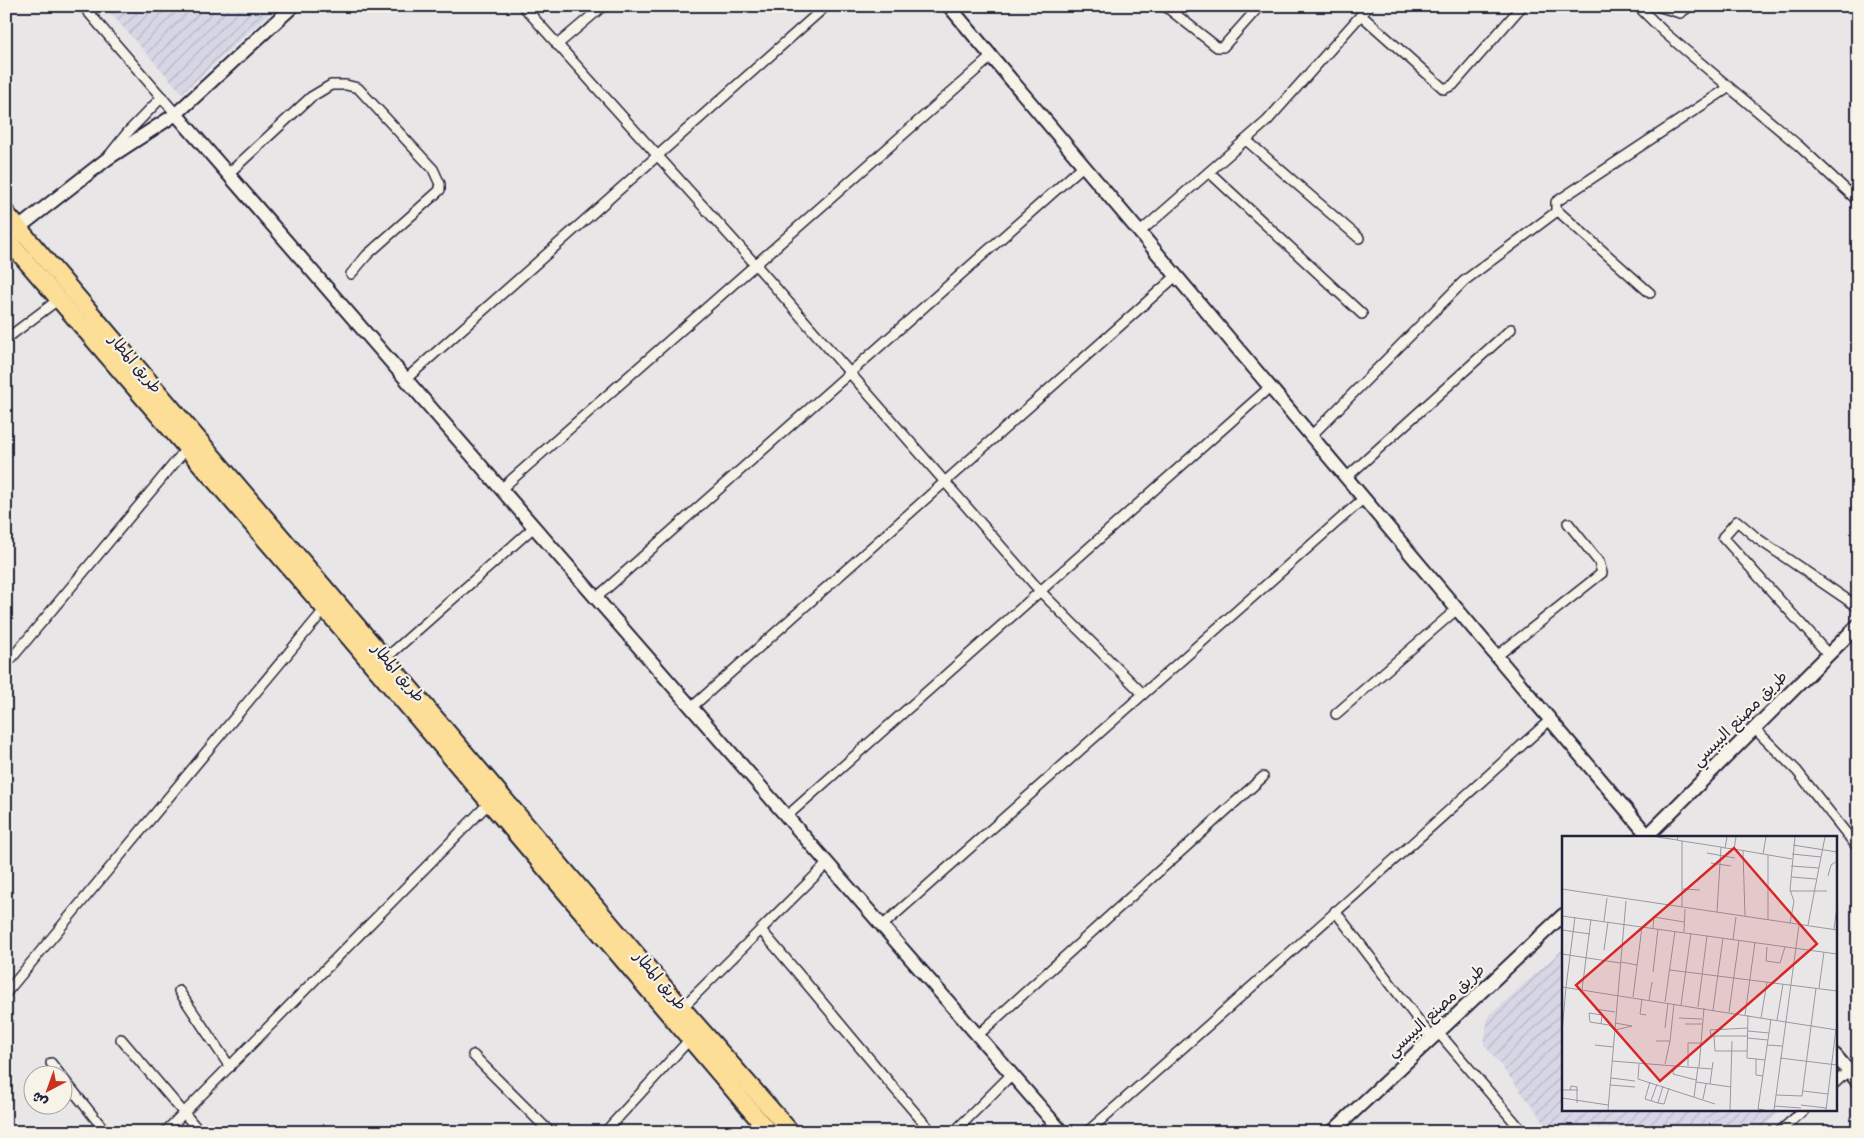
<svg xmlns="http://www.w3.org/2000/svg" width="1864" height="1138" font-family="Mynerve,'Playpen Sans Arabic',sans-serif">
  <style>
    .industrial { fill: url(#industrial-furrows) }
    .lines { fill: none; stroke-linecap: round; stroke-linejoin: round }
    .street-casing { stroke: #22223b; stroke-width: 12 }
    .secondary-casing { stroke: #22223b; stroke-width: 16 }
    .highway-casing { stroke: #22223b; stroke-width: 20 }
    .street { stroke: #f7f3e8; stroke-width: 9 }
    .secondary { stroke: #f7f3e8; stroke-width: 12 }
    .highway { stroke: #fcde96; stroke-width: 16 }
    .labels { text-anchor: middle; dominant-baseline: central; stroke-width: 4.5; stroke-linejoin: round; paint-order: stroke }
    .street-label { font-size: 16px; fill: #22223b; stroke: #f7f3e8 }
    .inset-road { fill: none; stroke: #9998a2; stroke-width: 1 }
    .view { fill: #d62828; fill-opacity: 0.15; stroke: #d62828; stroke-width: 2.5 }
    .inset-edge { fill: none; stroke: #22223b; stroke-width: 2.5 }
  </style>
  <defs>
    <pattern id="industrial-furrows" width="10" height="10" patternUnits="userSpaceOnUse" patternTransform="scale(1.25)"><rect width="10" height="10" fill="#d6d6e5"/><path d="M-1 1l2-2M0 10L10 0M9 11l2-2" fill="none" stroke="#b7b7c5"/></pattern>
  </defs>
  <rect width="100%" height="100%" fill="#e8e6e7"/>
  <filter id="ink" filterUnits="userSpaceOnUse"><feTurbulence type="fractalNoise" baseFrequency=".02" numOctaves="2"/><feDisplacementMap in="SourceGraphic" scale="10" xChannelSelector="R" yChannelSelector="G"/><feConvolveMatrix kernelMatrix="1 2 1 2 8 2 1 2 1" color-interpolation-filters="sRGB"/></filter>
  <g filter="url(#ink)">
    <!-- industrial -->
    <g class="industrial">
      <polygon points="104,6 277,6 182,93"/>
      <polygon points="1563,949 1563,1109 1782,1109 1757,1132 1552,1132 1484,1044 1488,1017"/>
    </g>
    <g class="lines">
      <defs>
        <g id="street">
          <polyline points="83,6 176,114"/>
          <polyline points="523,6 755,264 1040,591 1143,694"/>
          <polyline points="1165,6 1217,47 1223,47 1256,10 1256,6"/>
          <polyline points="1638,6 1665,33 1799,146 1858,201"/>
          <polyline points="1657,6 1680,13 1690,6"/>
          <polyline points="1361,15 1444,89 1453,85 1522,6"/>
          <polyline points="557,45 603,6"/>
          <polyline points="1246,140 1359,238"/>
          <polyline points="111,153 127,133 162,97"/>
          <polyline points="1209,172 1362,314"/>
          <polyline points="228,174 311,97 331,85 346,85 358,88 433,169 440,184 440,190 367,255 351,274"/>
          <polyline points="1556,212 1556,202 1728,88"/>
          <polyline points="1139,233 1267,121 1369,6"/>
          <polyline points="6,339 59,299"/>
          <polyline points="406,379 826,6"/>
          <polyline points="1311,436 1464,281 1556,212 1559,212 1650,293"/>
          <polyline points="1346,478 1511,329"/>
          <polyline points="501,489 991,57"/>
          <polyline points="596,598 1083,166"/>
          <polyline points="1828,654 1723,537 1737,521 1758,539 1858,607"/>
          <polyline points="1497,656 1602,573 1599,562 1568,523"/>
          <polyline points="386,658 534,527"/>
          <polyline points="6,665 187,448"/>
          <polyline points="692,707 1176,276"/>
          <polyline points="1336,714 1457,609"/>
          <polyline points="1754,728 1797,771 1858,848"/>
          <polyline points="787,816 1270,387"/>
          <polyline points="1335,911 1432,1038"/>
          <polyline points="882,926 1364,498"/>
          <path d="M761,930C819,997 874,1066 932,1132"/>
          <polyline points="179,991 230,1067"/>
          <polyline points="6,993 325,609"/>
          <polyline points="682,1008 828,863"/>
          <polyline points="1438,1032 1523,1132"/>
          <polyline points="977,1036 1263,777"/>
          <polyline points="121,1039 200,1132"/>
          <polyline points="473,1055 550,1132"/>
          <polyline points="51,1063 61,1076"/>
          <polyline points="62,1077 106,1132"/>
          <polyline points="1835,1083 1848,1071"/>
          <polyline points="165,1132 489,803"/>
          <polyline points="605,1132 690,1039"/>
          <polyline points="954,1132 1012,1074"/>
          <path d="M1087,1132C1243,996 1396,858 1550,720"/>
          <polyline points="1779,1132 1805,1109"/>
        </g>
        <g id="secondary">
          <polyline points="949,6 1649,837"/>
          <polyline points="176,114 534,527 1062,1132"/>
          <polyline points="12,233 107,159 176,114 293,6"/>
          <polyline points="1646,837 1858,625"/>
          <polyline points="1835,1055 1858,1082"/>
          <polyline points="1332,1132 1563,915"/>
        </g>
        <g id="highway">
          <polyline points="6,213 682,1008 791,1132"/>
          <polyline points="6,238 325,609 769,1132"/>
        </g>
      </defs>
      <!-- street casing -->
      <use href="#street" class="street-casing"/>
      <!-- secondary casing -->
      <use href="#secondary" class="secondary-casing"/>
      <!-- highway casing -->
      <use href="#highway" class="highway-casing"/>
      <!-- street -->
      <use href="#street" class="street"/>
      <!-- secondary -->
      <use href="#secondary" class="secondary"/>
      <!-- highway -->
      <use href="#highway" class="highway"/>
    </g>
  </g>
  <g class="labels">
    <!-- street labels -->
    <g class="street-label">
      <text transform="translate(135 364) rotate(50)">طريق المطار</text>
      <text transform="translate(398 673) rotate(50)">طريق المطار</text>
      <text transform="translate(1740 719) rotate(-45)">طريق مصنع البيبسي</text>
      <text transform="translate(660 981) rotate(50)">طريق المطار</text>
      <text transform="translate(1436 1011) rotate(-43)">طريق مصنع البيبسي</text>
    </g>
  </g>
  <!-- overview -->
  <g transform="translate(1562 836)">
    <rect width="275" height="275" fill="#e8e6e7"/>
    <path class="inset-road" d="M95,1L115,4L116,1M115,4L120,5V71M120,5L159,11M231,9L275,16M163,12L172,13L174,1M172,13L230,23M181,15L183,80M145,17L173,22M201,18L204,1M230,18L259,21L263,1M206,19V84M149,27L169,30M229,30L257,32M266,40L269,29L275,25M229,41L254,43M0,53L275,94M121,53L138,54M228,55H265M155,76L159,11L163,12L165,1M0,80L275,118M42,85L45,62M228,87L232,65L228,54L233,1M246,89L259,21M91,92L92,81L122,86M272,93L275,70M0,94L28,98M122,96L123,73M171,103L174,81M205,111L204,125L218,127L223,111M42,114L46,86M0,118L58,127M59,126L75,129M108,134L275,155M91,136L96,93M0,151L275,194M4,151L13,81M257,152L262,116M20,154L29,83M71,161L80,91M80,163L78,178L84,179M87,164L90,146M103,166L113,95M119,169L129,97M136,171L145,100M33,173L53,176M151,174L161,102M167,176L177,104M183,179L193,106M186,179L185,222L203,224M117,182L140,183M199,182L205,146M215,184L221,148M53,187L70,190L53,194M39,188L40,179L27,177L28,186L47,189L52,194M123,188H140M103,192L106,167M186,195L207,197M0,196L4,151M152,200L153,215H185M185,200H149L148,194L186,192M185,202L206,204M94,205H108L112,168M33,209L51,211M205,209L220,210M218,222L275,229M194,223V239L201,240M50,225L150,233M77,228L76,243L153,268M103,228L108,205M117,229L112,231L111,238L134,244M126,230V207H139M137,231L142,172M49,242L73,245M88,246L83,263L96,267L102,268L107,252M134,246L169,251M148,248L151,226M48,249L73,251M0,254H16M8,254L9,250L15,251V267M241,255L266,258M214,259L240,260L254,152M132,261L136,231M0,262L46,269M141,263L144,248M89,265L95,248M96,267L101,250M239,269L264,272M212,270L239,272M46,274L64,65M168,274L170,205M203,274L196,273L209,183M212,274L237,89M264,274L274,193"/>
    <path class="view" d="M172,12L255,108L98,245L14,149Z"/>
    <rect width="275" height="275" class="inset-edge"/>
  </g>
  <!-- margin -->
  <rect width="1864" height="1138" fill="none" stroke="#f7f3e8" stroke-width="25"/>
  <rect x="12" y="12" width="1839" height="1113" fill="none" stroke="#22223b" stroke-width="2" filter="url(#ink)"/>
  <!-- north arrow -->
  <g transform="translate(48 1090) rotate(221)"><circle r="24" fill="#f7f3e8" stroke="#a29fa3"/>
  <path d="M0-4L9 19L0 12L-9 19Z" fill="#c8321e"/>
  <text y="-8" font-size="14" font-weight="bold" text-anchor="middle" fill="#22223b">ش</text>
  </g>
</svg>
